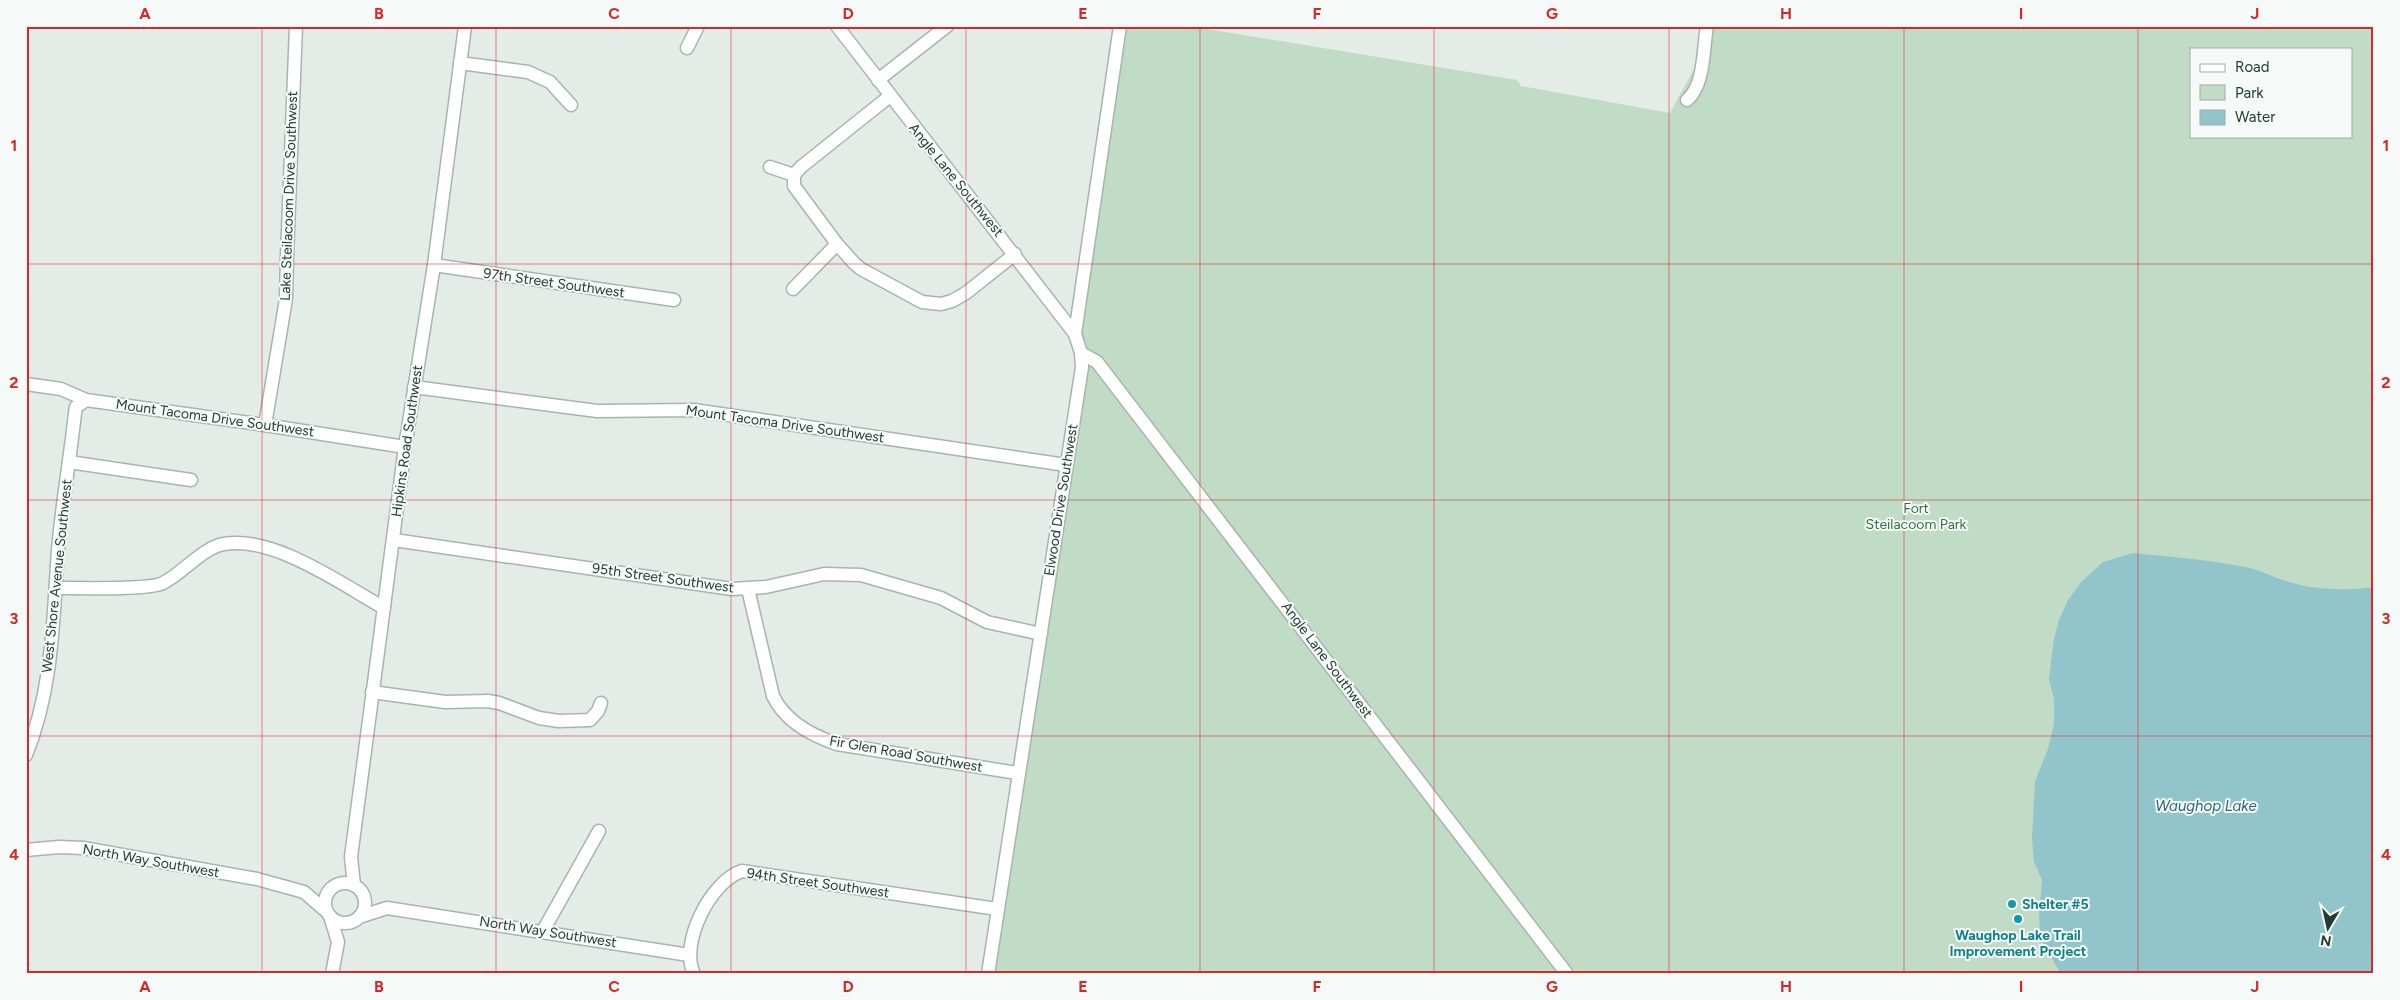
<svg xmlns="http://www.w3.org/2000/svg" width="2400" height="1000" font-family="Figtree,sans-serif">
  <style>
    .green { fill: #c0dbc6; fill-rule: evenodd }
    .water { fill: #92c5cb }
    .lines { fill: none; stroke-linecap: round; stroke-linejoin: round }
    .minor-casing { stroke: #a7b4af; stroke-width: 15 }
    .minor { stroke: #fff; stroke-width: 12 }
    .grid { fill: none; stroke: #d62828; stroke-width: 1; stroke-opacity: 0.55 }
    .culture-dot { fill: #0f9aa8; stroke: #f5f9f7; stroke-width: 2 }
    .labels { text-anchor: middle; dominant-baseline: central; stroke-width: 4; stroke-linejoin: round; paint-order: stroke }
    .street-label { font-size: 14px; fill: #253c35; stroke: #f5f9f7 }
    .park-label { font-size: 14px; fill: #346f48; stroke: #f5f9f7 }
    .culture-label { font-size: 14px; font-weight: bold; fill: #0d838f; stroke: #f5f9f7; text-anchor: start }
    .water-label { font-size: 15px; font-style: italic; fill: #256972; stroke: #f5f9f7 }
    .neatline { fill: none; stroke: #d62828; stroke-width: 2 }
    .grid-label { font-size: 16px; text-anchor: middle; font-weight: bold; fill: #d62828 }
  </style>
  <rect width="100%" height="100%" fill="#e4ece8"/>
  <!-- green -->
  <path class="green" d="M1124,26H1189L1517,80L1521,86L1670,113L1703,52L1707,26H2374V974H988ZM2191,49H2351V136H2191Z"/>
  <!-- water -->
  <path class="water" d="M2133,553C2173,557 2211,560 2250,568C2263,571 2274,578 2286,581C2313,590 2346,591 2374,587V974H2061L2044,945L2040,934L2039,914L2042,880L2034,862L2032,838L2035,781L2048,749L2054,724V699L2049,679L2054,639L2059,620L2068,600L2082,581L2103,562Z"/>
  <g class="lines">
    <defs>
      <g id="minor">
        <polyline points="837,26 1075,334"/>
        <polyline points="687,48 698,26"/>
        <polyline points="460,63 528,72 550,82 571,105"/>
        <polyline points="878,80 947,26"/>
        <polyline points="890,96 801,167 794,175 794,186 837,244 854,263 861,269 922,302 941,304 952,301 966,293 1015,254"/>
        <path d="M1687,100C1705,85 1703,48 1707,26"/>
        <polyline points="770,167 794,175"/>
        <polyline points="434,265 674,300"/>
        <polyline points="793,289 837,244"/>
        <polyline points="1081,353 1097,362 1567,974"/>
        <polyline points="26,384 61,389 86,400 265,425 405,447"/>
        <polyline points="414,387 597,411 694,410 1066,465"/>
        <polyline points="265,425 286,299 287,256 296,26"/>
        <polyline points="69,462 191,480"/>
        <polyline points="394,540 732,589 766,587 824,574 861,575 941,598 987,622 1041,634"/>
        <path d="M57,588C75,588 151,590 163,583C182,574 203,547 224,544C273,535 343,585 384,608"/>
        <path d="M748,589L773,696C785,721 810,735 837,744L1017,773"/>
        <polyline points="372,692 445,702 488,701 499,703 539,718 559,721 590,720 598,711 601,703"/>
        <path d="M26,755C53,689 53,619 58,550C62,504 70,459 75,413L76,407L86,400"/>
        <polyline points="26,850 59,847 83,848 257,879 304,892 326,911"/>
        <circle cx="345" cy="903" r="20"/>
        <polyline points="354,885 351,857 405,447 434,265 465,26"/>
        <polyline points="330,916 338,942 332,974"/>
        <polyline points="359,917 387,908 689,955"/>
        <polyline points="543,931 599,831"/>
        <path d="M694,974C679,943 711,881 742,871L997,909"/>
        <polyline points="988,974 1082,367 1081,353 1075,334 1120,26"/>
      </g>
    </defs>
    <!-- minor casing -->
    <use href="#minor" class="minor-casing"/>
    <!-- minor -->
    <use href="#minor" class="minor"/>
  </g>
  <!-- grid -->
  <path class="grid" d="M262,26V974M496,26V974M731,26V974M966,26V974M1200,26V974M1434,26V974M1669,26V974M1904,26V974M2138,26V974M26,264H2374M26,500H2374M26,736H2374"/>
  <!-- markers -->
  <g class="culture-dot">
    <circle cx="2012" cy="904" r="5"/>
    <circle cx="2018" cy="919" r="5"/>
  </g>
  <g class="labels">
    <!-- street labels -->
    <g class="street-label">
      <text transform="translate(956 180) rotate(51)">Angle Lane Southwest</text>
      <text transform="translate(289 196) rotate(-88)">Lake Steilacoom Drive Southwest</text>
      <text transform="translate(554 283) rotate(8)">97th Street Southwest</text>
      <text transform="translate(215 418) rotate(8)">Mount Tacoma Drive Southwest</text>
      <text transform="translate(785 424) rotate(8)">Mount Tacoma Drive Southwest</text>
      <text transform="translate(407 441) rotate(-82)">Hipkins Road Southwest</text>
      <text transform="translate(1061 500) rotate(-81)">Elwood Drive Southwest</text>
      <text transform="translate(57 576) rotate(-84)">West Shore Avenue Southwest</text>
      <text transform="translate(663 578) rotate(8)">95th Street Southwest</text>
      <text transform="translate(1327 660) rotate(53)">Angle Lane Southwest</text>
      <text transform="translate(906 754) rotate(10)">Fir Glen Road Southwest</text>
      <text transform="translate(151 861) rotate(10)">North Way Southwest</text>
      <text transform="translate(818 883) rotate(8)">94th Street Southwest</text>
      <text transform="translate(548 932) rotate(9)">North Way Southwest</text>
    </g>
    <!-- park labels -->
    <g class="park-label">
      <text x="1916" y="508">Fort<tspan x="1916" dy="16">Steilacoom Park</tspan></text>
    </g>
    <!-- culture labels -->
    <g class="culture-label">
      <text x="2022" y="904">Shelter #5</text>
      <text x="2018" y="935" text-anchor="middle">Waughop Lake Trail<tspan x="2018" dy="16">Improvement Project</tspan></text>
    </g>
    <!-- water labels -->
    <g class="water-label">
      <text x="2206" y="806">Waughop Lake</text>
    </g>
  </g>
  <!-- border -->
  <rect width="2400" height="1000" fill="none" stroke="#f5f9f7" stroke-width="55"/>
  <!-- legend -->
  <rect x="2190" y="48" width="162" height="90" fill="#f5f9f7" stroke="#a2ada9"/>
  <rect x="2200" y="64" width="25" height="8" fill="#ffffff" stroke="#a2ada9"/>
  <text x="2235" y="72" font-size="15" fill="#253c35">Road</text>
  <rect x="2200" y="85" width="25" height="15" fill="#c0dbc6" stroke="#a2ada9"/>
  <text x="2235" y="98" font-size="15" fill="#253c35">Park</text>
  <rect x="2200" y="110" width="25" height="15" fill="#92c5cb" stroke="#a2ada9"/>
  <text x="2235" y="122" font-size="15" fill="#253c35">Water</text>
  <!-- north arrow -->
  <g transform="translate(2328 928) rotate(189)" stroke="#f5f9f7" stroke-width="4" paint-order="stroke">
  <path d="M0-4L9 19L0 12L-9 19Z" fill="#253c35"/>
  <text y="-8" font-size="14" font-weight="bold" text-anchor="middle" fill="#253c35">N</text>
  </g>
  <rect x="28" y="28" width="2344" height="944" class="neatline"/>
  <g class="grid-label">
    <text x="145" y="19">A</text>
    <text x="379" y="19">B</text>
    <text x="614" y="19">C</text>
    <text x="848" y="19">D</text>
    <text x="1083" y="19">E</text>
    <text x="1317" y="19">F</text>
    <text x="1552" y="19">G</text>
    <text x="1786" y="19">H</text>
    <text x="2021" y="19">I</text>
    <text x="2255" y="19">J</text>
    <text x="14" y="151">1</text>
    <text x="2386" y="151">1</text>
    <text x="14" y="388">2</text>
    <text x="2386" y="388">2</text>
    <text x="14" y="624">3</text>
    <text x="2386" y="624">3</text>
    <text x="14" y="860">4</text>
    <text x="2386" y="860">4</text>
    <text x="145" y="992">A</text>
    <text x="379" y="992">B</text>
    <text x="614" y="992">C</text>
    <text x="848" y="992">D</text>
    <text x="1083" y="992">E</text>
    <text x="1317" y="992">F</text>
    <text x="1552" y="992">G</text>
    <text x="1786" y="992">H</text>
    <text x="2021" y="992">I</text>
    <text x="2255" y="992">J</text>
  </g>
</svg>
